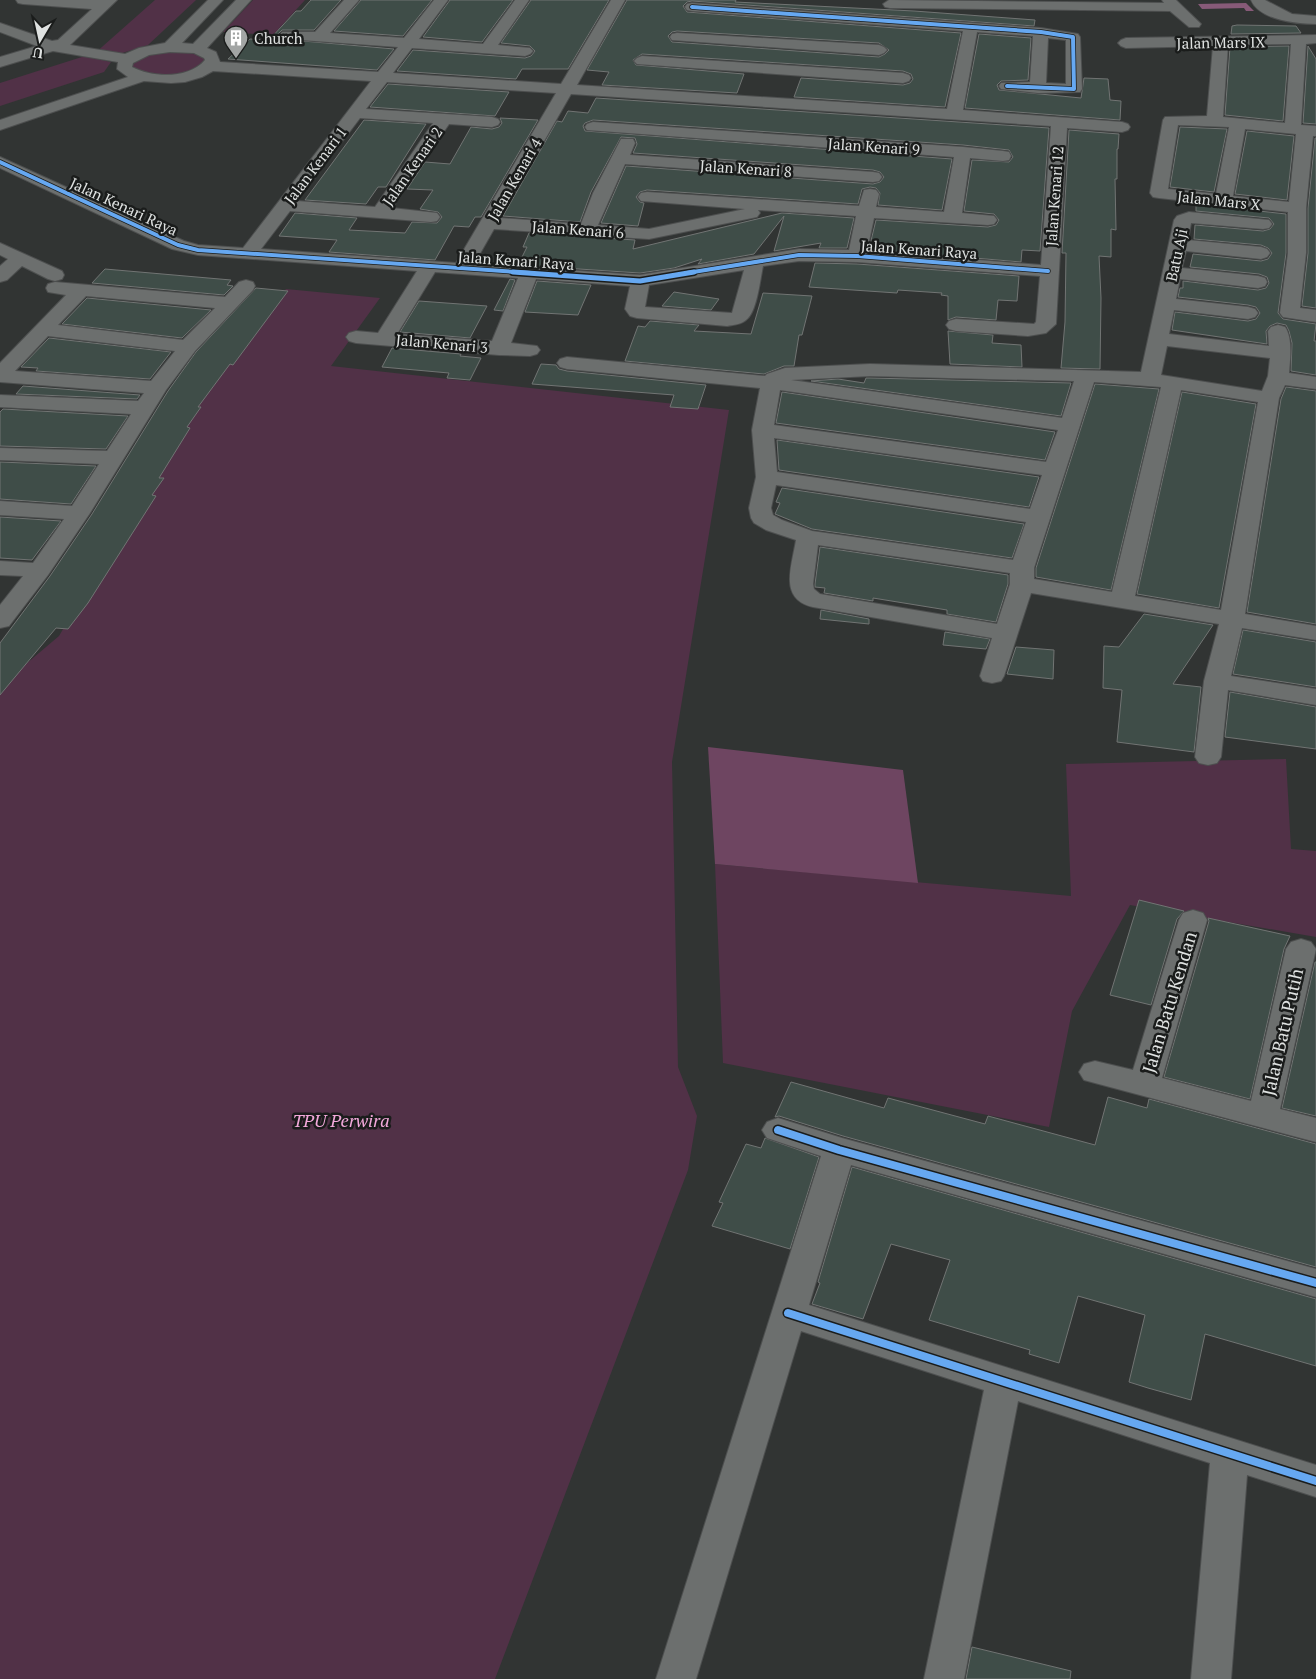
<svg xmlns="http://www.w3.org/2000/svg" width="1316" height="1679" font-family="'PT Serif',serif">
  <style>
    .green { fill: #513147 }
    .forest { fill: #6e4561 }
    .water { fill: #875a78 }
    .building { fill: #3f4d48; stroke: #717473; fill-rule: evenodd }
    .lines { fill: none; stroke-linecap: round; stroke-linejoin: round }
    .minor-casing { stroke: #4d4f4f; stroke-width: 2 }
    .minor { fill: #6c6f6e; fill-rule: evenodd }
    .cycleway-far2-casing { stroke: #1a1c1b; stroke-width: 5.5 }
    .cycleway-far1-casing { stroke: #1a1c1b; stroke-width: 8 }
    .cycleway-casing { stroke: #1a1c1b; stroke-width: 11 }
    .cycleway-far2 { stroke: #66a8f1; stroke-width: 4 }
    .cycleway-far1 { stroke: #66a8f1; stroke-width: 5 }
    .cycleway { stroke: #66a8f1; stroke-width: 8 }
    .labels { text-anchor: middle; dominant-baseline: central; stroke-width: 5; stroke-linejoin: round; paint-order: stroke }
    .far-poi-label { font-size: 15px; fill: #dfe2e1; stroke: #1a1c1b; text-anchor: start }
    .far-street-label { font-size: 15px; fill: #dfe2e1; stroke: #1a1c1b }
    .street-label { font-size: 18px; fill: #dfe2e1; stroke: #1a1c1b }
    .park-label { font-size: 18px; font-style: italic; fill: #f2a8da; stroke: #1a1c1b }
  </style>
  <rect width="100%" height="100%" fill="#313433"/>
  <!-- green -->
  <g class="green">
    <polygon points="155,0 196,0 148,45 119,54 94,54"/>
    <polygon points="253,0 305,0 273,35 223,32"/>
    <polygon points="184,47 213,61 185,76 131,73 127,59"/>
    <polygon points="85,56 111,62 104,72 0,106 0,83"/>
    <polygon points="286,289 380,298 331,366 729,410 672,762 678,1067 697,1116 688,1170 495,1679 0,1679 0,686 59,636 177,435 235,352"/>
    <polygon points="1286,759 1291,849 1316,851 1316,937 1130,905 1072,1011 1049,1127 723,1063 715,864 1071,896 1066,764"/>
  </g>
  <!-- forest -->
  <polygon class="forest" points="708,747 903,770 918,883 715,864"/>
  <!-- water -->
  <polygon class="water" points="1246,3 1254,11 1246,11 1244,8 1202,9 1198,4"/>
  <!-- building -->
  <g class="building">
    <polygon points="311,0 341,0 314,30 282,30 278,34 280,39 394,49 377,70 228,59 250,39 269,40 296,11 301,11"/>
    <polygon points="361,0 432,0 403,36 334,31"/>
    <polygon points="450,0 513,0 482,42 423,37"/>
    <polygon points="531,0 609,0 568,69 522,69 516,79 397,71 413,50 525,58 531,56 535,51 530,46 501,43"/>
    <path d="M627,0H736L735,2L914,11L1035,20L1034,26L692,1L687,2L683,6L687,12L961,33L945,107L794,97L801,78L903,85L910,83L913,79L911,74L903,71L642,54L633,60L636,65L744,74L737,93L602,85L609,72L587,70ZM677,31L879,43L889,50L885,54L879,57L672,42L668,36L672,32Z"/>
    <polygon points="1237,25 1296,26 1301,33 1231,34 1232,26"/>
    <polygon points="979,34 1031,38 1028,80 1001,81 997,85 999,90 1081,98 1084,78 1108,79 1110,100 1121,101 1120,120 965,108"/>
    <polygon points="1289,46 1283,121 1225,115 1230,47"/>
    <polygon points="1308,46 1316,59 1316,124 1303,123"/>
    <polygon points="388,84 509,92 495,116 370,107"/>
    <polygon points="596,98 1049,128 1040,251 1022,250 1021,262 869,249 876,220 988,227 996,225 999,220 994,214 964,211 972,160 1009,162 1013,157 1009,150 963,145 593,120 585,123 583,126 585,131 952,159 942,210 878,205 880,193 876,188 870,187 862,189 858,204 647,190 640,192 636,197 640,202 644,203 638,226 601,223 626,166 873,184 880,182 884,177 880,172 873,170 633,153 637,144 635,138 621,137 591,192 580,222 503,216 557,121 562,122 568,111 588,113"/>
    <polygon points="500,118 538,120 481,217 475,217 469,227 454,226 435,260 329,252 337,240 279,236 295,213 357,218 349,230 405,233 412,222 437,223 442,217 438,212 420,209 433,190 407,189 425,162 450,164 471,127 492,129 499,127 502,123"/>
    <polygon points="364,120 426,124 386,187 378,187 366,204 305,200"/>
    <polygon points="1180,127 1227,129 1214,192 1170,187"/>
    <polygon points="1069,130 1119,134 1118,149 1117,149 1117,179 1115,179 1116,230 1111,229 1111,257 1099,256 1101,298 1100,369 1061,368 1065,322 1066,253 1062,253"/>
    <polygon points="1247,131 1294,136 1287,200 1235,194"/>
    <polygon points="1315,138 1316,138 1316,308 1302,306 1308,253 1308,208"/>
    <polygon points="1196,204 1286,214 1286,253 1278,313 1283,319 1316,324 1314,341 1316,341 1316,375 1291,371 1292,343 1289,331 1286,325 1277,323 1270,326 1266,331 1267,344 1172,330 1175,312 1248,321 1256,319 1260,313 1256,307 1248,305 1178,297 1180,288 1183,288 1183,281 1258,290 1266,288 1269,283 1267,277 1259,274 1190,267 1193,254 1261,261 1268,259 1272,253 1268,248 1261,245 1194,239 1195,225 1263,231 1270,229 1274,224 1269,218 1196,211"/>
    <polygon points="782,213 854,218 847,248 819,248 821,243 774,251 784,216 754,254 698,264 702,259 674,268 640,273 518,265 527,247 523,247 529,233 635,240 633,249"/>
    <polygon points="815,263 857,264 1019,276 1017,301 998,300 996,320 956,317 948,320 948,296 941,295 942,293 898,290 897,293 809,287"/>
    <polygon points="105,269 231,280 227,285 233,286 224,295 92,283"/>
    <polygon points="510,279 515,280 503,311 494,310"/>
    <polygon points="537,281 591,285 578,315 525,312"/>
    <polygon points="256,288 288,291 233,365 230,364 198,407 201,407 187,427 190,428 159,478 164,478 152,495 156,496 88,603 68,629 56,628 0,695 0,643 50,576 92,514 168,391 196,352"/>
    <polygon points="674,292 719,299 711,310 662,306"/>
    <polygon points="763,293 812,296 802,335 799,335 794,366 784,366 764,374 625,361 638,326 645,327 650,321 699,325 694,331 751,334"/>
    <polygon points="87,298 211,310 182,338 62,324"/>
    <polygon points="419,301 487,306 470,338 400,332"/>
    <polygon points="948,331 993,335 992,343 1021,345 1022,367 950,364"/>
    <polygon points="49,338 171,352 150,379 36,371 38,368 21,367"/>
    <polygon points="392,348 461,354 460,356 481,358 470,380 447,378 449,373 382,367"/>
    <polygon points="541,364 556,365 559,369 567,371 706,385 698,409 670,407 674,395 532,384"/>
    <polygon points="866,378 870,378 1071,383 1061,416 811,381 838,379 864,383"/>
    <polygon points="1095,384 1159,389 1111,590 1036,577 1036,568"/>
    <polygon points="23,386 140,395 137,399 16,394"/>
    <polygon points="1286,387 1316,391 1316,624 1247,612 1281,399"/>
    <polygon points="782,392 1055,432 1045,460 776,423"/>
    <polygon points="1182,392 1256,404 1219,608 1137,594"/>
    <polygon points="3,409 128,416 106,449 0,446 0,412"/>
    <polygon points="777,440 1039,477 1029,507 779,470"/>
    <polygon points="0,462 96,466 71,504 0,499"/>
    <polygon points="782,488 1024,524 1012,558 812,529 775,514 780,503 776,502"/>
    <polygon points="0,517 61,521 32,560 0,558"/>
    <polygon points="820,547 1008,575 1008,584 996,622 947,614 947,610 873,598 873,601 824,593 825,588 815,587 815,584"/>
    <polygon points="821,610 869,619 869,624 820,619"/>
    <polygon points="1144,614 1213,625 1173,684 1201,687 1194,752 1117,742 1122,690 1103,688 1104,646 1119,647"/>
    <polygon points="1243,630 1316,642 1316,687 1233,674"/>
    <polygon points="945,632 990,639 986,649 943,645"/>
    <polygon points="1016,647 1054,650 1053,679 1007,674"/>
    <polygon points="1230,692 1316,707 1316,749 1225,737"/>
    <polygon points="1139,900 1184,911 1177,919 1151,1005 1110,995"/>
    <polygon points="1208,918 1290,936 1284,949 1250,1099 1164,1077 1209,921"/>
    <polygon points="1315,962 1316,962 1316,1116 1282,1108"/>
    <polygon points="791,1082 884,1108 888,1098 985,1124 988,1116 1095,1145 1108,1097 1147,1108 1149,1099 1316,1144 1316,1267 843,1136 779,1116 775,1117"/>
    <polygon points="765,1138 819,1157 790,1249 712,1226 723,1203 719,1202 746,1144 761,1148"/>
    <polygon points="852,1167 1316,1299 1316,1366 1205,1334 1191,1400 1148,1388 1129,1382 1145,1315 1078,1296 1059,1363 1029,1354 1030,1350 929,1320 950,1260 891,1244 863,1319 812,1304 820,1283 818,1282"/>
    <polygon points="972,1647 1071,1671 1070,1679 966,1679"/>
  </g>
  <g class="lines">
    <defs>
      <g id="minor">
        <path d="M16,0H117L70,45L125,54L139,48L165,43L208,0H223L182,43L193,44L236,0H251L207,48L216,52L220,62L378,72L398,47L287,39L282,38L280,35L282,32H315L344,0H359L330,33L404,38L434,0H448L419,39L483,44L515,0H529L498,45L530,48L533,51L530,54L525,56L412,48L393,73L561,84L611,0H625L577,85L947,109L963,31L692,11L687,10L685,7L687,4L692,3L1041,28L1078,34L1080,37L1082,89L1080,92L1038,93L1001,89L999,86L1001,83L1030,82L1033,36L977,32L963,110L1122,122L1128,124L1130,127L1128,130L1122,132L1067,128L1056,324L1046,333L1028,336L956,331L949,329L946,325L949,321L956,319L1034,324L1036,322L1040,276L857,262L799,261L763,266C760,280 757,312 746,320C742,324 733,325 727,326L637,318L630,316L625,309L630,286L536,279L511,343L537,346L540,350L537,354L530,356L499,355L356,343L349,341L346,337L349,333L356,331L378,333L417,271L198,255L172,249L0,168V157L184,241L198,245L243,248L371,81L213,71L202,77L185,82L171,83L144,81L0,130V120L128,77L117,69L118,62L53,51L0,67V57L37,46L0,32V23L52,41L58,40L92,9L23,4L18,3ZM1048,38L1066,40V84L1046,83ZM170,52L194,53L204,58L205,60C189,79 153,78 132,67L133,63L149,55ZM387,82L556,93L456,263L261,249L290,211L431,222L437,221L440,217L437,213L392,208L449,124L492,127L498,125L500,122L498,119L492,117L366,109ZM571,94L1051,126L1041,265L867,251L874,218L988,225L994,224L997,220L994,216L962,213L970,158L1003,161L1009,160L1011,156L1009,152L1003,151L963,147L593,122L587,124L585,127L587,130L954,157L944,212L876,207L879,194L876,190L870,189L864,190L859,206L647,192L641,193L638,197L641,201L745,209L649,229L598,225L625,164L873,182L879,181L882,177L879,173L873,172L630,155L635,143L633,139H621L619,143L593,193L581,224L500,218ZM360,118L433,123L375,207L297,201ZM758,210L856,216L849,250L799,249L640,275L474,264L494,229L649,239L757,217L760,213ZM744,270L732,313L645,307L649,285ZM435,272L518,278L492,341L397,334Z"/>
        <polygon points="889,0 1164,3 1162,0 1176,0 1201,24 1199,27 1189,27 1170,11 890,8 885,7 883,4"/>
        <path d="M1251,0H1265L1292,14L1316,16V24C1297,24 1259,20 1251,0Z"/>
        <polygon points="677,33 879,45 884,47 887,50 884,53 879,55 672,40 670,37 672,34"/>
        <path d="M1316,35V43L1306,44L1301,125L1316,126V136H1313L1306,208V253L1300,308L1316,310V322L1283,317L1280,313L1288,253V212L1159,198L1153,197L1150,193L1163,120L1165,117L1207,116L1213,46L1126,48L1121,46L1118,43L1121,40L1126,38ZM1291,44L1285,123L1223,117L1228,45ZM1178,125L1229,127L1216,194L1168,189ZM1245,129L1296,134L1289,202L1233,196Z"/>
        <polygon points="642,56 903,73 909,75 911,78 909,81 903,83 637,64 634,61 637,58"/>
        <path d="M1189,212L1269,220L1272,224L1269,228L1263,229L1191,223L1188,240L1261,247L1267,249L1270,253L1267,257L1261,259L1186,251L1182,268L1258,276L1265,278L1267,282L1265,286L1258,288L1180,279L1176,299L1248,307L1255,309L1258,313L1255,317L1248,319L1174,310L1169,334L1269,346L1268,331L1271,327L1278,325L1285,327C1293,338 1290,360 1289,373L1316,377V389L1285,385L1279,398L1245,614L1316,626V640L1242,628L1231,676L1316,689V705L1228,690L1221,757L1217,763L1208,765L1199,763L1195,757L1204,681L1219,624L1031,593L1004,676L1001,681L992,683L983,681L980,676L992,638L813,607C778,599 792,566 796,540L766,530L754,523L751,518L749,508L756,477L752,430L760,388L567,369L560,367L557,363L560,359L567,357L765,376L767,374L785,368L870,364L1141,372L1174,220L1177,216ZM1167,346L1270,358L1268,376L1262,391L1161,375ZM870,376L1074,381L1062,418L791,380ZM1094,382L1161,387L1112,592L1034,579V568ZM780,390L1058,430L1046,462L774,425ZM1181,390L1258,402L1221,610L1135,596ZM774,438L1042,475L1030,509L777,472ZM776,485L1026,522L1013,560L812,531L782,520L773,515L771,508ZM818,545L1010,573V584L997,624L820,594L814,589L813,584Z"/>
        <polygon points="0,243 62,271 64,275 62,279 55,281 48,279 22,266 7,280 0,282 0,266 8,259 0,255"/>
        <path d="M246,280L253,282L255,286L253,290L195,351L166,390L90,513L48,575L9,626L0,628V605L23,576L0,575V561L33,563L64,519L0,515V501L72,506L99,464L0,460V448L107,451L131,414L0,407V395L138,401L144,393L0,382V363L66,295L48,292L46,288L48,284L55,282L225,297L239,282ZM86,296L215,308L183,340L58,325ZM48,336L175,351L151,381L15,371Z"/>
        <polygon points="1193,910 1203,913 1207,920 1162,1078 1251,1101 1286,949 1291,942 1301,939 1311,942 1316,949 1280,1109 1316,1118 1316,1142 1095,1083 1084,1080 1079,1072 1084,1064 1095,1061 1133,1070 1179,920 1183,913"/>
        <polygon points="778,1118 842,1138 1316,1269 1316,1297 851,1165 809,1305 1316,1465 1316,1497 1247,1475 1231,1679 1191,1679 1210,1463 1018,1401 964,1679 924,1679 984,1390 801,1331 696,1679 656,1679 821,1156 767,1138 762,1130 767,1122"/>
      </g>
    </defs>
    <!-- minor casing -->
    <use href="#minor" class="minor-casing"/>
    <!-- minor -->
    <use href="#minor" class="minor"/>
    <defs>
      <g id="cycleway-far2">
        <polyline points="692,7 1041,32 1073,37 1074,89 1007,86"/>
        <polyline points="0,162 178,245 198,250 531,273"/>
        <polyline points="687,273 799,255 857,256 1048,271"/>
      </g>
      <polyline id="cycleway-far1" points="513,272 640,281 694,272"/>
      <g id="cycleway">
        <polyline points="778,1130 839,1150 1316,1283"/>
        <polyline points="788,1313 1316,1481"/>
      </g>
    </defs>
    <!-- cycleway-far2 casing -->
    <use href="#cycleway-far2" class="cycleway-far2-casing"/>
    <!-- cycleway-far1 casing -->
    <use href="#cycleway-far1" class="cycleway-far1-casing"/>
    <!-- cycleway casing -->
    <use href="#cycleway" class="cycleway-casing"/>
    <!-- cycleway-far2 -->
    <use href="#cycleway-far2" class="cycleway-far2"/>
    <!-- cycleway-far1 -->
    <use href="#cycleway-far1" class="cycleway-far1"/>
    <!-- cycleway -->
    <use href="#cycleway" class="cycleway"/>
  </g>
  <!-- icons -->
  <defs>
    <symbol id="building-pin" viewBox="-11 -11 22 30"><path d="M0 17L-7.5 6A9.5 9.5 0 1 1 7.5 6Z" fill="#a2a5a4" stroke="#1a1c1b"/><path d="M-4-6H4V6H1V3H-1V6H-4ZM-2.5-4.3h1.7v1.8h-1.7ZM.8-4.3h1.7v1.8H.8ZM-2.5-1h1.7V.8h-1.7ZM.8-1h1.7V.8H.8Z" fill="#fff"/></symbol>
  </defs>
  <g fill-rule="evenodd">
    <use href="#building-pin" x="222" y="24" width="28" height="38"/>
  </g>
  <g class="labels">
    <!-- far-poi labels -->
    <g class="far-poi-label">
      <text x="254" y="38">Church</text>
    </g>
    <!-- far-street labels -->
    <g class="far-street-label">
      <text transform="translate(1221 42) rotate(-1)">Jalan Mars IX</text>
      <text transform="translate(874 146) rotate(4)">Jalan Kenari 9</text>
      <text transform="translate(315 165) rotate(-53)">Jalan Kenari 1</text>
      <text transform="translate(412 166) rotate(-55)">Jalan Kenari 2</text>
      <text transform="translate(746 168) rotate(4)">Jalan Kenari 8</text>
      <text transform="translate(514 179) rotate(-60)">Jalan Kenari 4</text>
      <text transform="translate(1054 196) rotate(-86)">Jalan Kenari 12</text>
      <text transform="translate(1219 200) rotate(6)">Jalan Mars X</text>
      <text transform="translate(124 206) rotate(25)">Jalan Kenari Raya</text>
      <text transform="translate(578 229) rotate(4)">Jalan Kenari 6</text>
      <text transform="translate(919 249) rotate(4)">Jalan Kenari Raya</text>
      <text transform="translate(1176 255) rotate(-78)">Batu Aji</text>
      <text transform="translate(516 260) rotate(4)">Jalan Kenari Raya</text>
      <text transform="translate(442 343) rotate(5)">Jalan Kenari 3</text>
    </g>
    <!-- street labels -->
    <g class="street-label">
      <text transform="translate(1169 1002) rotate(-73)">Jalan Batu Kendan</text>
      <text transform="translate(1282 1032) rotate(-77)">Jalan Batu Putih</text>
    </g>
    <!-- park labels -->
    <g class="park-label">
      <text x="341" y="1120">TPU Perwira</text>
    </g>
  </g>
  <!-- north arrow -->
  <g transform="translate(40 40) rotate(189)" stroke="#1a1c1b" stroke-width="4" paint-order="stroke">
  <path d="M0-4L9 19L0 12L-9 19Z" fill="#dfe2e1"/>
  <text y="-8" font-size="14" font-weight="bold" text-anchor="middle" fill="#dfe2e1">U</text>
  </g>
</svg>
